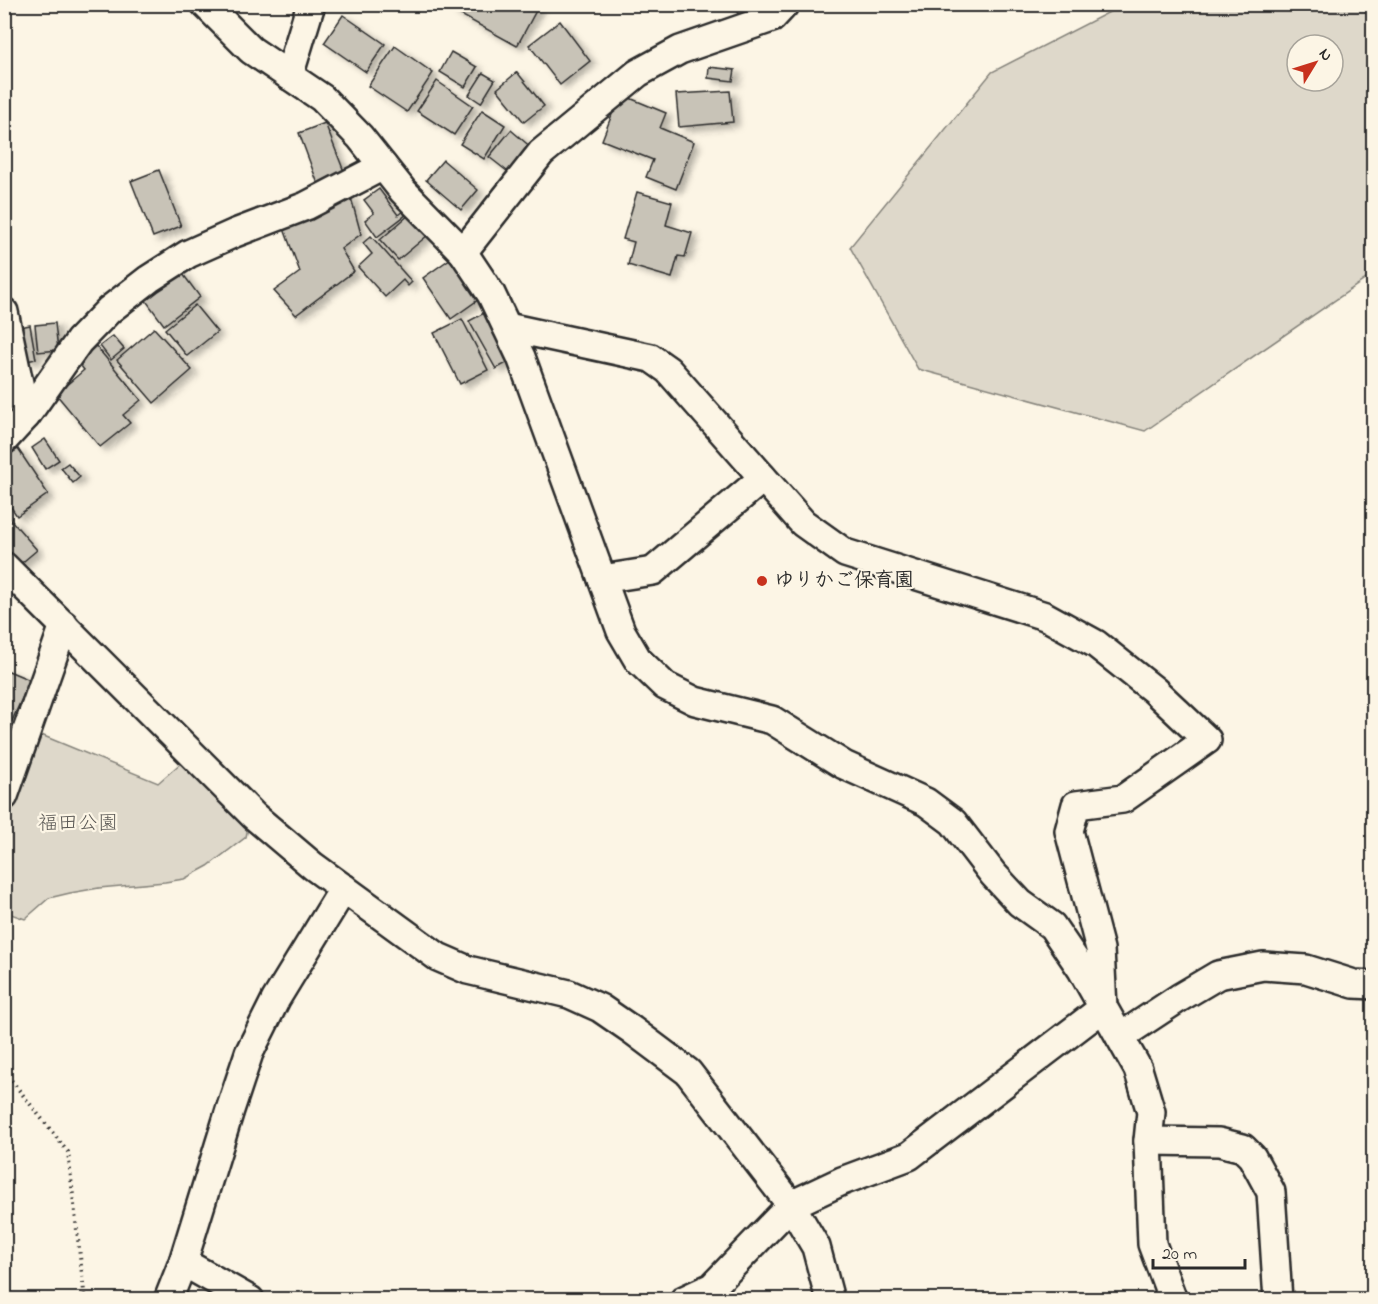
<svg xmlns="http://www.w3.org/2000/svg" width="1378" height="1304" font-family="'Indie Flower','Klee One',sans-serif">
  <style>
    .green { fill: #ded8ca; stroke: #84827a; stroke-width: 1.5; fill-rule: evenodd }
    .building { fill: #c8c3b7; stroke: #2b2b2b; stroke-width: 1.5; filter: url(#shadow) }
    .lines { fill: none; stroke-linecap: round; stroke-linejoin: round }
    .minor-casing { stroke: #2b2b2b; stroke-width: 32 }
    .path { stroke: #2b2b2b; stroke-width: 4; stroke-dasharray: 1.5 4.5; stroke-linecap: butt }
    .minor { stroke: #fcf5e5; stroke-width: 27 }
    .poi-dot { fill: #c8321e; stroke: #fcf5e5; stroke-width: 2 }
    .labels { text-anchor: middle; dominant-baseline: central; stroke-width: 4.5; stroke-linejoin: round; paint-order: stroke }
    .poi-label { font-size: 20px; font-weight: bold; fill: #2b2b2b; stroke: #fcf5e5; text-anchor: start }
    .park-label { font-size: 20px; fill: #585653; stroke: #fcf5e5 }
  </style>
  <defs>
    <filter id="shadow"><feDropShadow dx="6" dy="4" stdDeviation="3" flood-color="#0004"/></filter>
  </defs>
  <rect width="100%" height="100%" fill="#fcf5e5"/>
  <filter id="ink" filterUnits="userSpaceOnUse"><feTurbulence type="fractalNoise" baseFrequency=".0167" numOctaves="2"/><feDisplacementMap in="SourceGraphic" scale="12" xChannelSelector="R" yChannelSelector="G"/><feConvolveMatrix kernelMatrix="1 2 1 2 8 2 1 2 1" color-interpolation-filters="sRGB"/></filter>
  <g filter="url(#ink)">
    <!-- green -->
    <g class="green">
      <path d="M1123,5H1373V274L1145,431L918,369L850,247L992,72ZM1297,45H1333V81H1297Z"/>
      <polygon points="39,734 158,783 182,762 248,828 246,837 208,866 184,879 165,882 99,888 70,893 49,898 25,919 5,912 4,825"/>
    </g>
    <!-- building -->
    <g class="building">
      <polygon points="455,4 539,4 539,5 517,46 452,10"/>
      <polygon points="731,4 772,4 746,24"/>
      <polygon points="343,15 385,44 366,72 324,43"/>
      <polygon points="560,21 590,61 560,85 529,45"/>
      <polygon points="395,46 433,73 407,112 368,86"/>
      <polygon points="451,52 477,67 465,87 440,72"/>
      <polygon points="709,67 735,70 733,81 708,78"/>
      <polygon points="517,72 544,106 524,122 497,89"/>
      <polygon points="483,73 495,80 481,103 469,95"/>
      <polygon points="437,81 473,106 454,135 417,111"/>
      <polygon points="730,91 733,122 679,127 676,94"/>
      <polygon points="620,94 666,113 660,128 694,142 676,189 646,177 653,160 602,140"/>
      <polygon points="482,110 505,125 484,159 460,144"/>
      <polygon points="325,123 345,174 318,184 299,133"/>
      <polygon points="511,130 533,149 512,175 489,157"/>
      <polygon points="443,160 478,190 461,210 426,180"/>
      <polygon points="159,170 181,226 153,237 131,181"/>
      <polygon points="379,189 398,215 404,210 407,214 377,237 365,220 374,213 364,200"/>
      <polygon points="637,192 672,202 666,225 692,233 685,257 678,256 672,278 628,265 634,242 623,239"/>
      <polygon points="350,194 361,234 341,249 354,271 296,315 274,291 300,272 283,226"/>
      <polygon points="410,214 428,235 398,260 380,240"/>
      <polygon points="371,236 412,282 408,286 403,280 385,297 358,267 372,254 363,243"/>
      <polygon points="454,256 482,297 451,319 423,278"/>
      <polygon points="180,270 200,297 164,325 144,298"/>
      <polygon points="195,305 217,332 187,356 165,329"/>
      <polygon points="486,312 512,360 496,369 469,321"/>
      <polygon points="462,319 488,370 460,384 434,333"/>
      <polygon points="55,323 58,350 38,352 35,325"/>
      <polygon points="30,325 36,359 27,361 20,327"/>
      <polygon points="154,328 192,370 154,403 117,360"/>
      <polygon points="113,336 124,349 111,360 100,346"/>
      <polygon points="96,346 141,400 123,415 130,423 100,447 56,394 84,370 78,362"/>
      <polygon points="4,401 13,408 4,418"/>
      <polygon points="45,439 59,460 45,469 32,448"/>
      <polygon points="18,449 48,494 17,516 4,497 4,458"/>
      <polygon points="68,463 80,477 73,483 61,468"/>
      <polygon points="11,520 37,550 18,566 4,550 4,525"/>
      <polygon points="4,669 30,680 7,732 4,731"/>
    </g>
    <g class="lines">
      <defs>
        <g id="minor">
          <polyline points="205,4 251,50 322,98 360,137 403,191 463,252 491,294 521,357 621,631 638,660 665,686 695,701 772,720 844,765 926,802 953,822 993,874 1020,903 1052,926 1082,970 1138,1069 1151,1112 1148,1141 1152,1244 1173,1300"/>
          <polyline points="289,76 311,4"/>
          <polyline points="463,252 541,153 638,73 680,50 772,18 785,4"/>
          <polyline points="4,312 26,416"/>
          <polyline points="507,327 651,358 668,370 803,523 845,553 1045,616 1096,644 1154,690 1207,740 1123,799 1076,805 1069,831 1100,949 1103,1008 909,1156 842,1181 791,1205 712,1287 684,1300"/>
          <polyline points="4,440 26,416 79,341 109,310 149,279 188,254 235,233 306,206 383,166"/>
          <polyline points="4,566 254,816 313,866 438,957 468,970 569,994 600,1008 632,1030 688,1072 791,1205 816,1247 830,1300"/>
          <polyline points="602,579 653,571 763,478"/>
          <polyline points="4,796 64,625"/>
          <polyline points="1120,1037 1179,998 1218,975 1263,966 1306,969 1354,984 1374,985"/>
          <polyline points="1148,1141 1219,1142 1243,1148 1252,1157 1271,1192 1278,1300"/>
          <polyline points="183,1262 250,1300"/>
          <polyline points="168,1300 183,1262 230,1110 249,1053 276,999 344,888"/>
        </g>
      </defs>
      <!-- minor casing -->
      <use href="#minor" class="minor-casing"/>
      <!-- path -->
      <g class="path">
        <polyline points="813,8 828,4"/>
        <polyline points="4,1071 68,1152 85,1300"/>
        <polyline points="124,1300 140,1294"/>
      </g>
      <!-- minor -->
      <use href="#minor" class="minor"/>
    </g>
  </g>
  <!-- markers -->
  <circle class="poi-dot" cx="762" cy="581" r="6"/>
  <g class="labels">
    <!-- poi labels -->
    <g class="poi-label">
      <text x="774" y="581">ゆりかご保育園</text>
    </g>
    <!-- park labels -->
    <g class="park-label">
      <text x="78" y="824">福田公園</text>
    </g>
  </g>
  <!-- margin -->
  <rect width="1378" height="1304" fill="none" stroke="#fcf5e5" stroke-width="24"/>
  <rect x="12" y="12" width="1354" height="1280" fill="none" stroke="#2b2b2b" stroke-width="2" filter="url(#ink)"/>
  <!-- north arrow -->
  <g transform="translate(1315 63) rotate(52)"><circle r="28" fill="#fcf5e5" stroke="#a8a49b" stroke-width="1.5"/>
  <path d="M0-4.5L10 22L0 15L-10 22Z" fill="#c8321e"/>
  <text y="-9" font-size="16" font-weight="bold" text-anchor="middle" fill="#2b2b2b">N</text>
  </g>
  <!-- scale -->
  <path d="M1153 1259v9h92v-9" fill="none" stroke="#2b2b2b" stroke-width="3"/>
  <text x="1162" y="1259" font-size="18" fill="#2b2b2b" stroke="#fcf5e5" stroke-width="4.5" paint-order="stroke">20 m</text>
</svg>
